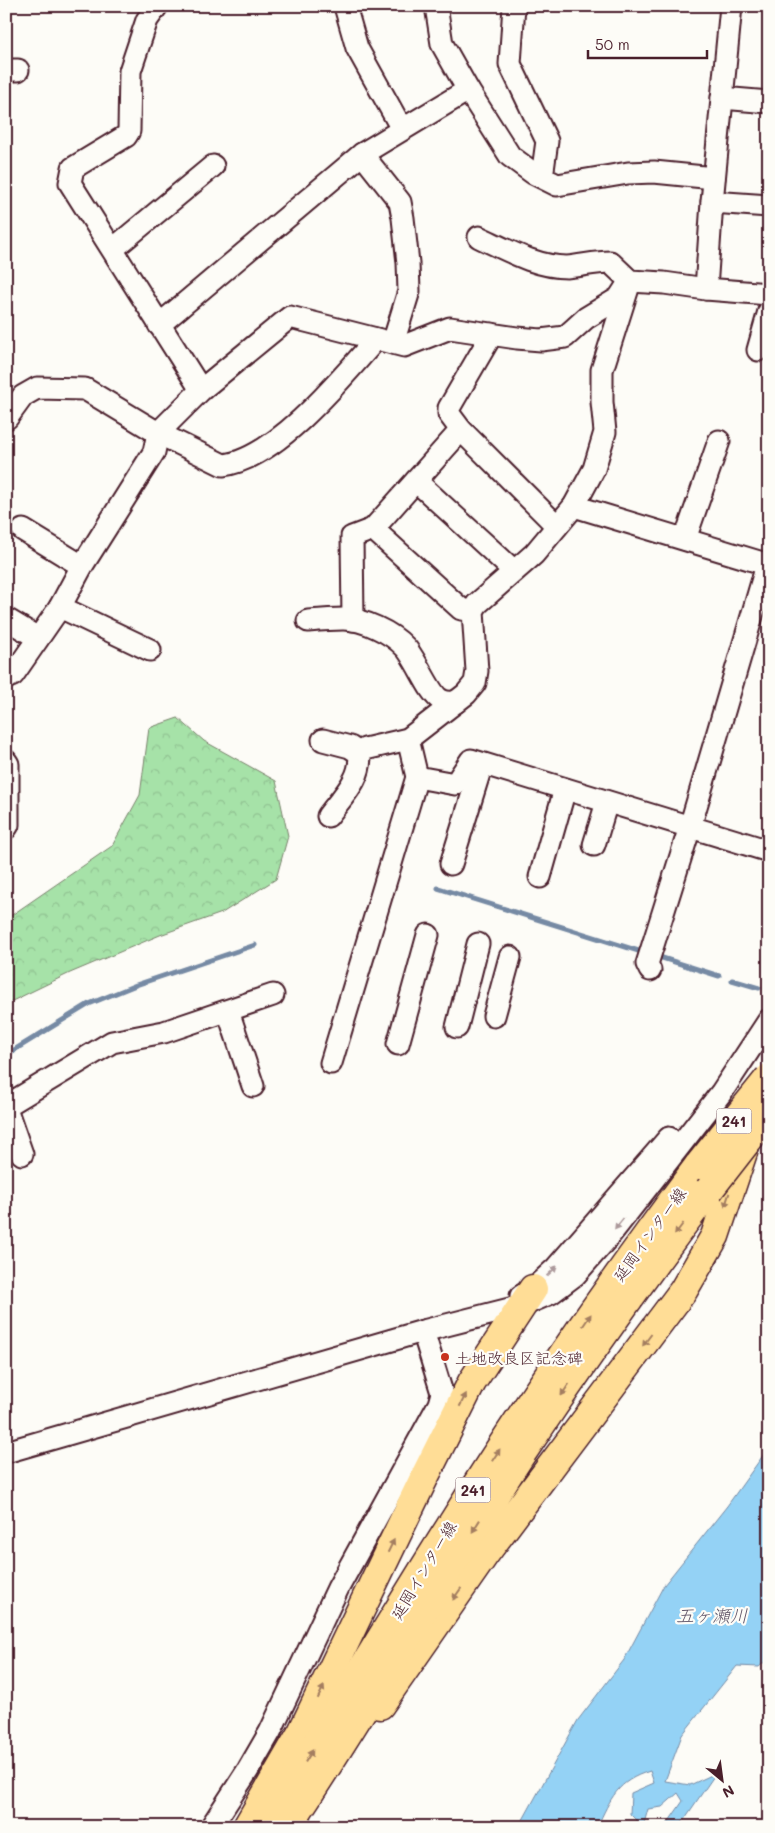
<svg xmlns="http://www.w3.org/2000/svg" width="775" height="1833" font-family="Mali,'Klee One',sans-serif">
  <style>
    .forest { fill: url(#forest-crowns); stroke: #78806a }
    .water { fill: #94d2f5; stroke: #768aa4 }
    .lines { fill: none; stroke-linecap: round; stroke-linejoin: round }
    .stream { stroke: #768aa4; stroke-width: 5 }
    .minor-casing { stroke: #4a1f2b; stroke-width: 25 }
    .major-casing { stroke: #4a1f2b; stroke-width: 31 }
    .highway-casing { stroke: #4a1f2b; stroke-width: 31 }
    .minor { stroke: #fdfcf7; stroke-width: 21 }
    .major { stroke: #ffdd96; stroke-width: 28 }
    .highway { stroke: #ffdd96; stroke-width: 28 }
    .highway-bridge-casing { stroke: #4a1f2b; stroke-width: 31; stroke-linecap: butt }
    .highway-bridge { stroke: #ffdd96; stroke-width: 28 }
    .oneway { fill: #a47e60 }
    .oneway2 { fill: #ac999b }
    .poi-dot { fill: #c8321e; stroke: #fdfcf7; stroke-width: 2 }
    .labels { text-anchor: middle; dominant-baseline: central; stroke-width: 4.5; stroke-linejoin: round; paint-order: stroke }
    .shield { fill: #fdfcf7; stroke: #806168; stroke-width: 1 }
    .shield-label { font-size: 15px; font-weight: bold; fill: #4a1f2b }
    .street-label { font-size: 16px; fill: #4a1f2b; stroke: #fdfcf7 }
    .poi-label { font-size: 16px; fill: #4a1f2b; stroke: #fdfcf7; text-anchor: start }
    .water-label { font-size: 18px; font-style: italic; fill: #605568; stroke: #fdfcf7 }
  </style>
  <defs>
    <pattern id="forest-crowns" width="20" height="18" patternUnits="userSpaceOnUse" patternTransform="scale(1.25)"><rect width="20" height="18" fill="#a6e2a8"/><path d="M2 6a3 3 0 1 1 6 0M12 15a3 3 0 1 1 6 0" fill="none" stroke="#90c191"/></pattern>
  </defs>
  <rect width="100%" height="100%" fill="#fdfcf7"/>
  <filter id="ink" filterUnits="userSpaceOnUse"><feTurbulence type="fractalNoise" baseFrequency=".02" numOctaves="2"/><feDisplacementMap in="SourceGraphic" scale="10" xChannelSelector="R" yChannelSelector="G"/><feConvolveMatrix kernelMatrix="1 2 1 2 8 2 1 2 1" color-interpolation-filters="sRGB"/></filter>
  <g filter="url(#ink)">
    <!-- forest -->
    <polygon class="forest" points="178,718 204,741 276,781 288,836 276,879 222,913 160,935 70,973 6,1004 6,919 112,846 140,795 149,728"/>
    <!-- water -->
    <path class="water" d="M769,1447V1658L759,1667L737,1666L682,1735L665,1781L690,1785L716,1773L679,1827H665L683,1801L678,1793L662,1807L648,1809L643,1827H635L637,1821L630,1814L631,1793L654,1783L650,1771C617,1781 611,1798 597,1827H519L578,1720L624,1660L664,1585L727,1506Z"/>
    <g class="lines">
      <!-- stream -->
      <g class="stream">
        <polyline points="438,888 645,953"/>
        <polyline points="656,956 719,976"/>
        <polyline points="732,980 759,988"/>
        <polyline points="6,1055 89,1004 136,985 255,945"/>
      </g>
      <defs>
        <g id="minor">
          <polyline points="157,6 147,20 130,71 129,131 126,136 73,168 70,183 201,390"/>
          <polyline points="345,6 357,48 402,129"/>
          <polyline points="436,6 442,44 468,90 510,156 533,173 557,185 628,173 654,172 714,178"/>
          <polyline points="514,6 510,64 547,141 542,177"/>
          <polyline points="6,70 18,70"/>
          <polyline points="722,98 769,102"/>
          <polyline points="362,154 400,202 403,218 408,263 409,291 393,343"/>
          <polyline points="712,202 769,206"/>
          <path d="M479,237C507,250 536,267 567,267C581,266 595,262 610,262L630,281L664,283L706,289L769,294"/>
          <polyline points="113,249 213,166"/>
          <polyline points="706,289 712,202 731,6"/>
          <polyline points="159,325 362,154 468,90"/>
          <polyline points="492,334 449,408 449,414 461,430 557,526"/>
          <polyline points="758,350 769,311"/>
          <path d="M6,416L7,418L23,396L37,388L85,389L158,433L223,465C275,460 343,377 376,339"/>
          <polyline points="416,481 514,571"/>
          <polyline points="574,506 769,565"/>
          <polyline points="373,529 461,609 473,611"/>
          <polyline points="23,530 82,566"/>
          <polyline points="685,539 719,441"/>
          <polyline points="60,607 150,650"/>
          <polyline points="8,620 38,638"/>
          <polyline points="353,620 352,537 373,529 461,430"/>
          <path d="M308,621C320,620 332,619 343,619C363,619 391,632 405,647C416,658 430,695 441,700C446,703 451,702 456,702"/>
          <polyline points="6,678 13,675 60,607 82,566 154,452 158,433 201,390 290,317 404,346 450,328 517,338 541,340 565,337 586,318 619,298 630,281"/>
          <polyline points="408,739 417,777"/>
          <path d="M323,740L350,747L359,753C364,777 341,798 328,816"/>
          <polyline points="359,753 365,749 408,739 466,694 475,683 477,671 473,611 477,604 534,554 574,506 594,469 605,432 602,402 602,370 628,288"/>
          <polyline points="6,761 8,764 8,825 6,828"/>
          <polyline points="594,845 607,802"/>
          <polyline points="451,864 482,764"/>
          <polyline points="540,877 565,789"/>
          <polyline points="650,970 647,964 690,827 767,565"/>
          <polyline points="228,1011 253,1086"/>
          <polyline points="494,1016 510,957"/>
          <polyline points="457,1027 478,944"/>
          <polyline points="398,1044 428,935"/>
          <polyline points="331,1063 417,777 455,784 471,760 769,851"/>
          <polyline points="6,1106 112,1042 164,1032 273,995"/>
          <polyline points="6,1108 22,1154"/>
          <polyline points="521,1296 533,1289 556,1268 669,1138"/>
          <polyline points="6,1452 423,1331 521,1306 551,1293 575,1275 610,1235 721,1093 769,1020"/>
          <polyline points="211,1827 248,1770 270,1732 338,1588 439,1404 442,1393 423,1331"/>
        </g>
        <g id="major">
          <polyline points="380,1705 485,1554 683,1291 715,1236 745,1146"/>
          <polyline points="247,1827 302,1732 424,1478 472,1382 533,1289"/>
        </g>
        <g id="highway">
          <path d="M263,1827C330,1726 390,1621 455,1519C531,1397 613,1280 699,1165"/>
          <path d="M287,1827C369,1706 440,1578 520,1456C580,1366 643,1277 709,1190"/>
        </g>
      </defs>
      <!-- minor casing -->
      <use href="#minor" class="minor-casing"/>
      <!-- major casing -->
      <use href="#major" class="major-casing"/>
      <!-- highway casing -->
      <use href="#highway" class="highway-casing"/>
      <!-- minor -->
      <use href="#minor" class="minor"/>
      <!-- major -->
      <use href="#major" class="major"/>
      <!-- highway -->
      <use href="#highway" class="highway"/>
      <defs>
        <g id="highway-bridge">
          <polyline points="699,1165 769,1078"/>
          <polyline points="709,1190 769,1113"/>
        </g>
      </defs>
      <!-- highway-bridge casing -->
      <use href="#highway-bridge" class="highway-bridge-casing"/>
      <!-- highway-bridge -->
      <use href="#highway-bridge" class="highway-bridge"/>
    </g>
    <!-- one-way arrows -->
    <defs><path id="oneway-solid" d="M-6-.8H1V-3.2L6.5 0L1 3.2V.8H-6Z" transform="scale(1.25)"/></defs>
    <g class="oneway">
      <use href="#oneway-solid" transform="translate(727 1200) rotate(108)"/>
      <use href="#oneway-solid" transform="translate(679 1229) rotate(127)"/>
      <use href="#oneway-solid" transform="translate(587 1320) rotate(-56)"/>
      <use href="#oneway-solid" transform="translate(647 1340) rotate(127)"/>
      <use href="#oneway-solid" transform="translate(565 1390) rotate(124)"/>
      <use href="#oneway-solid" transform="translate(463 1400) rotate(-63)"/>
      <use href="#oneway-solid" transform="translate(496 1455) rotate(-57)"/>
      <use href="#oneway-solid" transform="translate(476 1526) rotate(122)"/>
      <use href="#oneway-solid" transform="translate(391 1546) rotate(-64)"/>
      <use href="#oneway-solid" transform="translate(457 1594) rotate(125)"/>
      <use href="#oneway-solid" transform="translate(321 1692) rotate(-64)"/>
      <use href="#oneway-solid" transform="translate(309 1756) rotate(-58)"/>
    </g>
    <g class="oneway2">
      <use href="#oneway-solid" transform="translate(619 1224) rotate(128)"/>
      <use href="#oneway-solid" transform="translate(552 1271) rotate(-44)"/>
    </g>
  </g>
  <!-- markers -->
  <circle class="poi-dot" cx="445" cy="1357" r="5"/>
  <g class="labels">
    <!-- shield labels -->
    <g class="shield">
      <rect x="716.5" y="1108.5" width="35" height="25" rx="4"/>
      <rect x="455.5" y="1477.5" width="35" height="25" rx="4"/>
    </g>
    <g class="shield-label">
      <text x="734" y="1121">241</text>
      <text x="473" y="1490">241</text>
    </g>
    <!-- street labels -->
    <g class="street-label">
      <text transform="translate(649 1234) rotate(-54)">延岡インター線</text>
      <text transform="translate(423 1570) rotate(-59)">延岡インター線</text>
    </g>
    <!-- poi labels -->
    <g class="poi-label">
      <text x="455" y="1357">土地改良区記念碑</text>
    </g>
    <!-- water labels -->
    <g class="water-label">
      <text x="712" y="1615">五ヶ瀬川</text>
    </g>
  </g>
  <!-- margin -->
  <rect width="775" height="1833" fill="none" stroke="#fdfcf7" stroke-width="25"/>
  <rect x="12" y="12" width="750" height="1808" fill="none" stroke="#4a1f2b" stroke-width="2" filter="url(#ink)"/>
  <!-- north arrow -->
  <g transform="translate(722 1780) rotate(151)" stroke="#fdfcf7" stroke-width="4" paint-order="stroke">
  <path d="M0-4L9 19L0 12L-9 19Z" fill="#4a1f2b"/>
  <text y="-8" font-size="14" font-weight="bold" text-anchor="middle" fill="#4a1f2b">N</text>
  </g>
  <!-- scale -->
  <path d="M588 50v8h119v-8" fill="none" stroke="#4a1f2b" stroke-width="2.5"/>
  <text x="595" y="50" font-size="15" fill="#4a1f2b" stroke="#fdfcf7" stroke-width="4" paint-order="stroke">50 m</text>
</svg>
